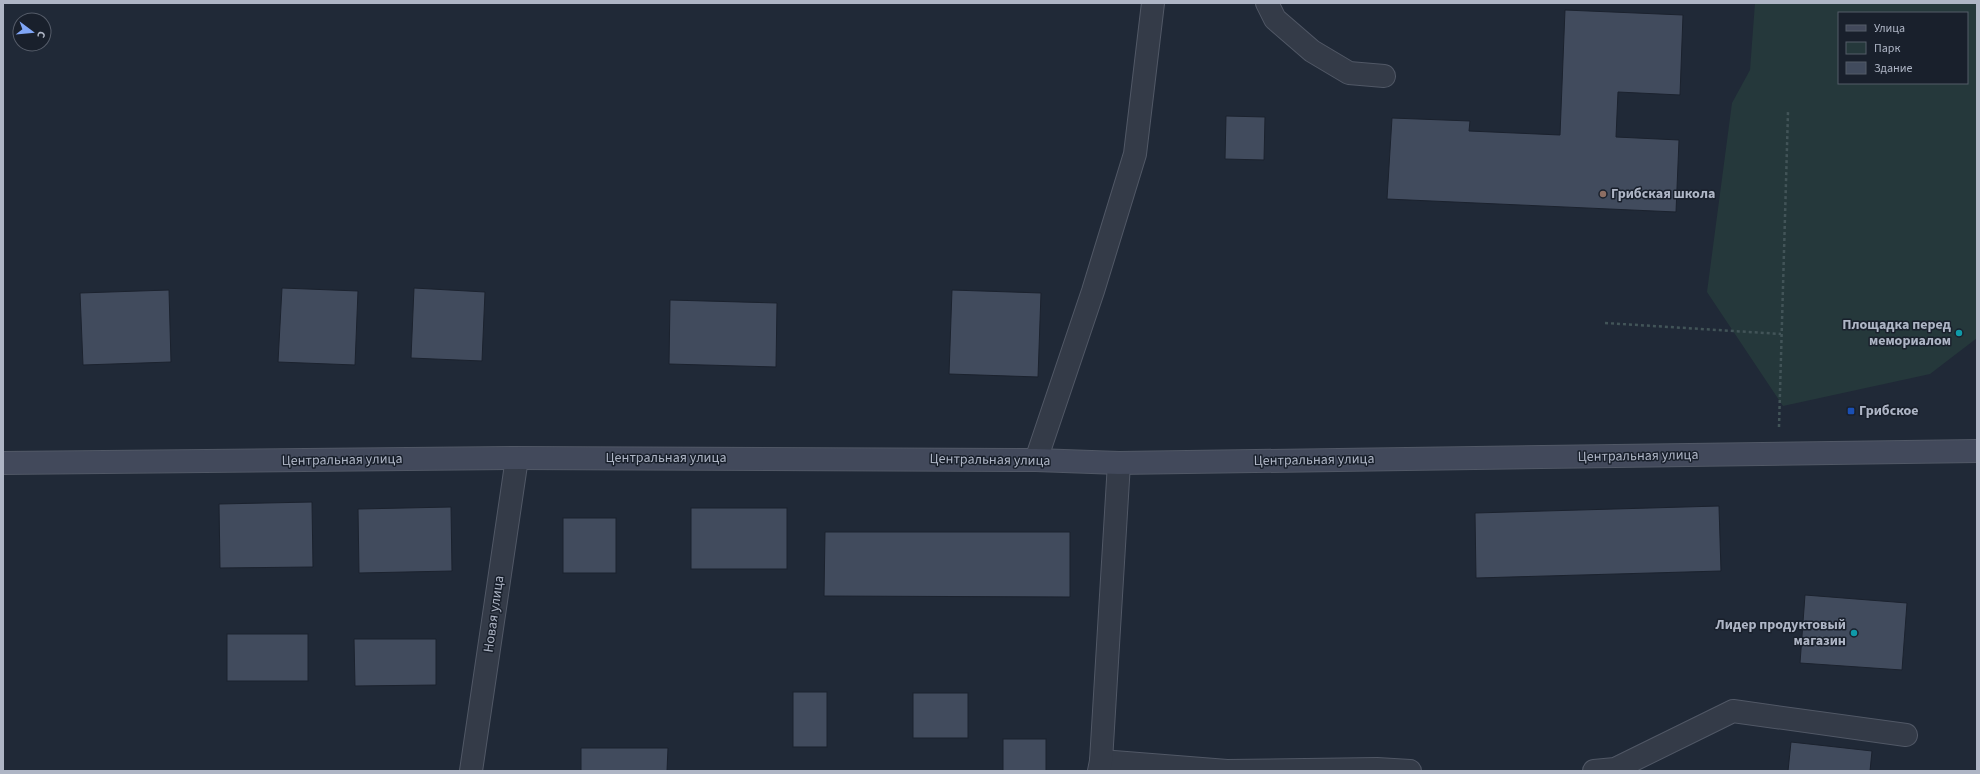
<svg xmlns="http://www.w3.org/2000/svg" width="1980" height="774" font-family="'Source Sans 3',sans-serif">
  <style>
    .green { fill: #25383b; fill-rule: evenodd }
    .building { fill: #414b5d; stroke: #1b222e }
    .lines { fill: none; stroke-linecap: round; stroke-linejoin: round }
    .street-casing { stroke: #515866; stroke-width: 24 }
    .secondary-casing { stroke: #515866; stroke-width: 24 }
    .path { stroke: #425458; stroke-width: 2.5; stroke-dasharray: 3 3; stroke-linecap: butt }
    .street { stroke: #343b48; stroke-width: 22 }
    .secondary { stroke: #42495b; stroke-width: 22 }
    .education-dot { fill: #8d6e63; stroke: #19202c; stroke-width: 1.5 }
    .culture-dot { fill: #0f9aa8; stroke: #19202c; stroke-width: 1.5 }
    .transit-dot { fill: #1a4fb4; stroke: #19202c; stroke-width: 1.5 }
    .labels { text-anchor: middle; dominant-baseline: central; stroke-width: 3; stroke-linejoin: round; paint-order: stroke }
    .poi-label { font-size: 14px; font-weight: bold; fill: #aeb5c5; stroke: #19202c; text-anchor: start }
    .street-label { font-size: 14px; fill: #aeb5c5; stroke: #19202c }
  </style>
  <rect width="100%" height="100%" fill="#202937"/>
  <!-- green -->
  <path class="green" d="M1755,3H1977V338L1930,374L1783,406L1707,292L1732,103L1750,70ZM1839,13H1967V83H1839Z"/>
  <!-- building -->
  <g class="building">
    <polygon points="1565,10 1683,15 1680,95 1618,92 1616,137 1679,140 1676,212 1387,199 1392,118 1470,121 1469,131 1560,135"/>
    <polygon points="1226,116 1265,117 1264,160 1225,159"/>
    <polygon points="282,288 358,291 355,365 278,362"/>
    <polygon points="414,288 485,292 482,361 411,358"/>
    <polygon points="169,290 171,362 83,365 80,293"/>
    <polygon points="952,290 1041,293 1038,377 949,374"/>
    <polygon points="670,300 777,303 776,367 669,364"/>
    <polygon points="312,502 313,567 220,568 219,504"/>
    <polygon points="1719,506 1721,571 1476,578 1475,513"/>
    <polygon points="451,507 452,571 359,573 358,509"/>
    <rect x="691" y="508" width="96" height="61"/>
    <rect x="563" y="518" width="53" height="55"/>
    <polygon points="825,532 1070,532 1070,597 824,596"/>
    <polygon points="1805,595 1907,603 1902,670 1800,663"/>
    <rect x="227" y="634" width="81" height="47"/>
    <polygon points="354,639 436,639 436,685 355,686"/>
    <rect x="793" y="692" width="34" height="55"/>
    <rect x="913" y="693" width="55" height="45"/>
    <rect x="1003" y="739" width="43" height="32"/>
    <polygon points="1791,742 1872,751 1870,771 1788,771"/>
    <polygon points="581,748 668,748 667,771 581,771"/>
  </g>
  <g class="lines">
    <defs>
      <g id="street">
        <polyline points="1267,3 1275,19 1312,51 1349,73 1384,76"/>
        <polyline points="1036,460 1093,291 1135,154 1153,3"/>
        <polyline points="1101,761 1227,771 1377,769 1410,771"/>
        <polyline points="471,771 517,458"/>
        <polyline points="1099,771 1101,761 1119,463"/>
        <polyline points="1594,771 1615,769 1733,711 1906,735"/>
      </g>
      <polyline id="secondary" points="3,463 517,458 1036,460 1119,463 1977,451"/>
    </defs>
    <!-- street casing -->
    <use href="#street" class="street-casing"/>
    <!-- secondary casing -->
    <use href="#secondary" class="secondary-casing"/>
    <!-- path -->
    <g class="path">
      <polyline points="1605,323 1781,334"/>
      <polyline points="1779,427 1788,112"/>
    </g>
    <!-- street -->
    <use href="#street" class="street"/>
    <!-- secondary -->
    <use href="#secondary" class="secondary"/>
  </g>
  <!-- markers -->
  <circle class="education-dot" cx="1603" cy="194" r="4"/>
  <g class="culture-dot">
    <circle cx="1959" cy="333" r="4"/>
    <circle cx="1854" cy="633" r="4"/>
  </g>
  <rect class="transit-dot" x="1847" y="407" width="8" height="8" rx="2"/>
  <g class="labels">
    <!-- poi labels -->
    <g class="poi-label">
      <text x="1611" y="194">Грибская школа</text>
      <text x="1951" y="325" text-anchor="end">Площадка перед<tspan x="1951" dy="16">мемориалом</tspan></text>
      <text x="1859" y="411">Грибское</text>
      <text x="1846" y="625" text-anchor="end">Лидер продуктовый<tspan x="1846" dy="16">магазин</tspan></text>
    </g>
    <!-- street labels -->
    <g class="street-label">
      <text transform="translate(1638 456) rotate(-1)">Центральная улица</text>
      <text x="666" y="458">Центральная улица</text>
      <text transform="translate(342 460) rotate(-1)">Центральная улица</text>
      <text transform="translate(990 460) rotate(1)">Центральная улица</text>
      <text transform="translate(1314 460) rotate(-1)">Центральная улица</text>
      <text transform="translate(494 614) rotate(-82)">Новая улица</text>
    </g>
  </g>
  <!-- border -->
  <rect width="1980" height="774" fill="none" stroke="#aeb5c5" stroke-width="8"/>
  <!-- legend -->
  <rect x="1838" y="12" width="130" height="72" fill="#19202c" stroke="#555c69"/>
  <rect x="1846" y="25" width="20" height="6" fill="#42495b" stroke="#555c69"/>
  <text x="1874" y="32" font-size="12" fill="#aeb5c5">Улица</text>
  <rect x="1846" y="42" width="20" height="12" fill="#25383b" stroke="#555c69"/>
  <text x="1874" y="52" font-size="12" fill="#aeb5c5">Парк</text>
  <rect x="1846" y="62" width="20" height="12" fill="#414b5d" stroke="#555c69"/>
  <text x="1874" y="72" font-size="12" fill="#aeb5c5">Здание</text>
  <!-- north arrow -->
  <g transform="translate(32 32) rotate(106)"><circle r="19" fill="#19202c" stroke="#555c69"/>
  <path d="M0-3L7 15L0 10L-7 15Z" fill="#80a6f7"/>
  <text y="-6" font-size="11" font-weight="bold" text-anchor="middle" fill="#aeb5c5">С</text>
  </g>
</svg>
